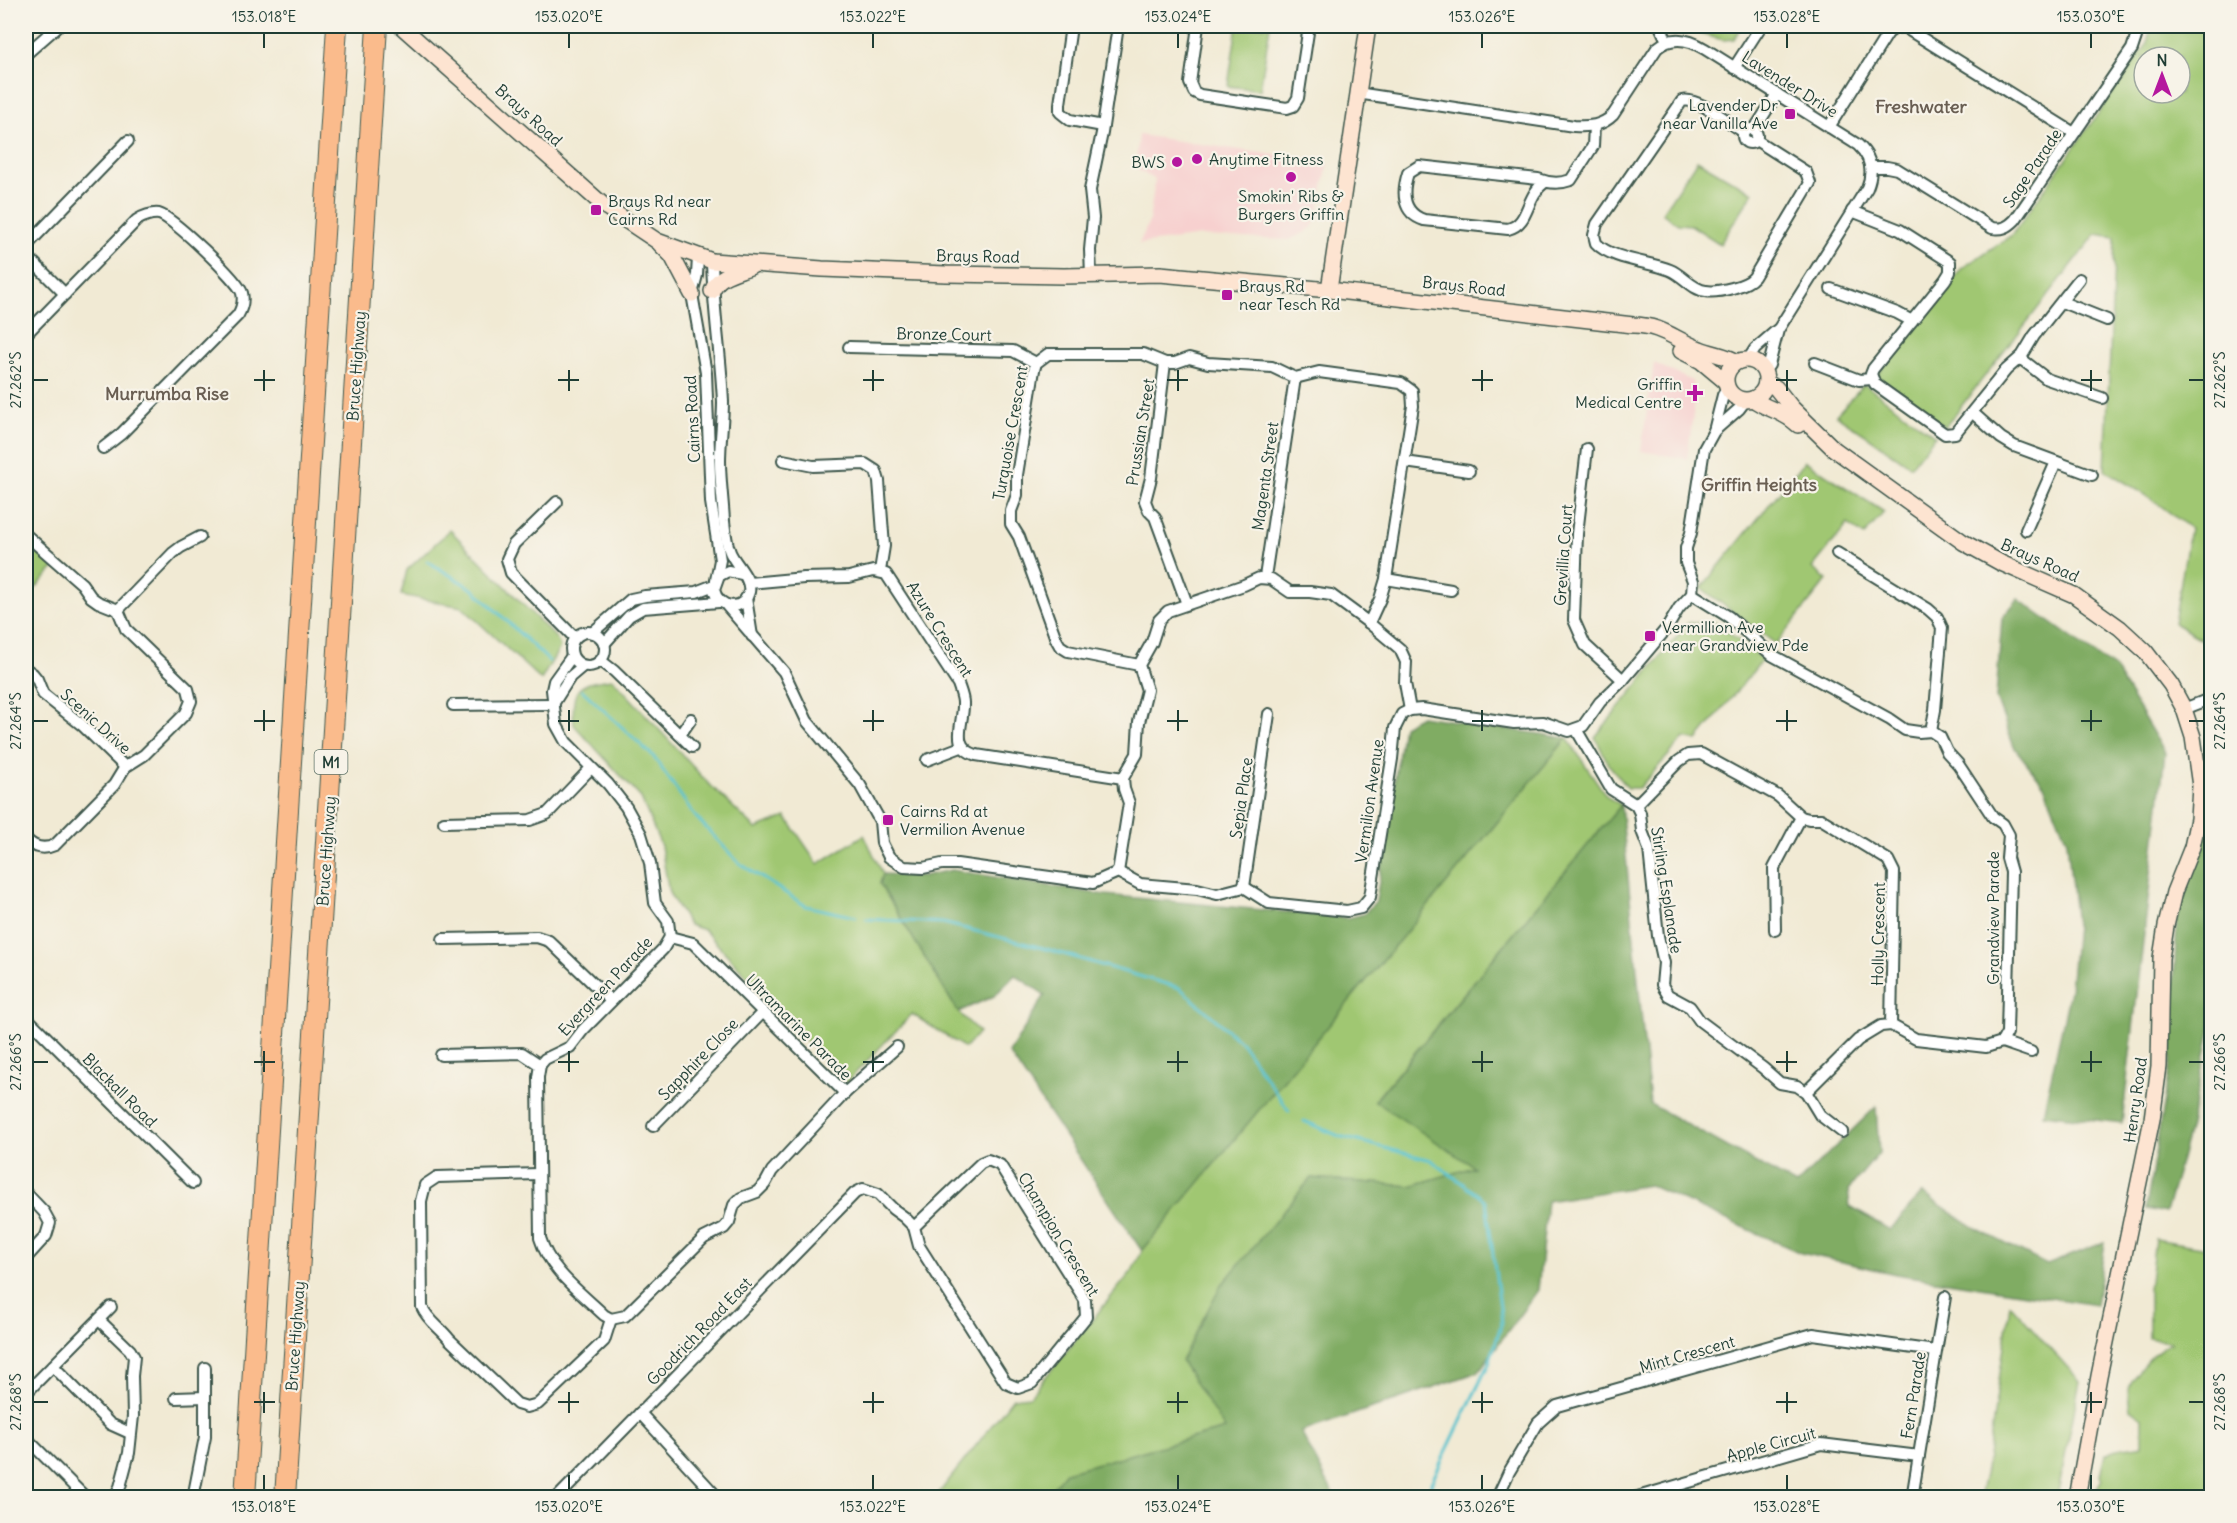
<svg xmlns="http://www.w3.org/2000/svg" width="2237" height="1523" font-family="Delius,sans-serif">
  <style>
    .built { fill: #f7d0cf }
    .green { fill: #a0c772; stroke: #608253; stroke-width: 1.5; fill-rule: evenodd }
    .forest { fill: #80ac64; stroke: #50744c; stroke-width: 1.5 }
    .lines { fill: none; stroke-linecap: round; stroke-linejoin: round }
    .stream { stroke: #55c2ce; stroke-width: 3 }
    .street-casing { stroke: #3e574c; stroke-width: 14 }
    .secondary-casing { stroke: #3e574c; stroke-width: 18 }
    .highway-casing { stroke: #3e574c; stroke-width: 22 }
    .street { stroke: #fff; stroke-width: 10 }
    .secondary { stroke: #fde4d1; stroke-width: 15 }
    .highway { stroke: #fabb8c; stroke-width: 20 }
    .ticks { fill: none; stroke: #1f3d34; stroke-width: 2 }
    .poi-dot { fill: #b5179e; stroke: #f7f3e8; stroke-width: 2 }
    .labels { text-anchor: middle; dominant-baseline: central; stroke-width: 4.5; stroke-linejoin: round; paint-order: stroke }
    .shield { fill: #f7f3e8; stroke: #60746a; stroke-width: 1.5 }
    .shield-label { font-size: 15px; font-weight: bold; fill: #1f3d34 }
    .street-label { font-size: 16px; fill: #1f3d34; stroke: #f7f3e8 }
    .poi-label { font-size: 16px; fill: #1f3d34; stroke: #f7f3e8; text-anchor: start }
    .neighbourhood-label { font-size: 18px; font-weight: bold; fill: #6a5f53; stroke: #f7f3e8 }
    .neatline { fill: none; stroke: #1f3d34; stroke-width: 2 }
    .ticks-label { font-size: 15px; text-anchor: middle; fill: #1f3d34 }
  </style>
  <rect width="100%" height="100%" fill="#f7f3e8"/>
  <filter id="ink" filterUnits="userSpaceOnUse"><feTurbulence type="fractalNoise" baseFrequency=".0167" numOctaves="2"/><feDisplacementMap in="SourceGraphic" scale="12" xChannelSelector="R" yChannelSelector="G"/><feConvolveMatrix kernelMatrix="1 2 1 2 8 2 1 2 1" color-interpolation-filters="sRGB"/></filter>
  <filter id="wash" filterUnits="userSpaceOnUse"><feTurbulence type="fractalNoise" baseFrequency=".008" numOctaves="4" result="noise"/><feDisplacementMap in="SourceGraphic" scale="24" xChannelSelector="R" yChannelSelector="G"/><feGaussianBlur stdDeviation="1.35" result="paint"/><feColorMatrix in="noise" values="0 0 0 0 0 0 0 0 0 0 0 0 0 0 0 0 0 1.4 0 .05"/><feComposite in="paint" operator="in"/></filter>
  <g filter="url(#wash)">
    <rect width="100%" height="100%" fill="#f1ead4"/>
    <!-- built -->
    <g class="built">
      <polygon points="1139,135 1328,163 1317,218 1312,227 1306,232 1289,240 1201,236 1139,244 1149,222 1155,180 1135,168"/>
      <polygon points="1654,363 1692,381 1695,400 1687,459 1641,451"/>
    </g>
    <!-- green -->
    <g class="green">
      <polygon points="1237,26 1270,26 1260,90 1228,86"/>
      <polygon points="1672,26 1741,26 1734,39 1723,40"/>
      <path d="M2152,26H2211V645L2174,623L2190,528L2149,497L2105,470L2115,237L2096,234L1945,427L1876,376L1962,268L2012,235L2146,46ZM2144,57H2180V93H2144Z"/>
      <polygon points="1697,160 1753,193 1720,244 1691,225 1678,224 1662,213"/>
      <polygon points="1864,384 1935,436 1911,466 1836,415"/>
      <polygon points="1805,461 1884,512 1864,536 1848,524 1812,568 1827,580 1776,644 1701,588"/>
      <polygon points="450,530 557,639 560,647 558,651 541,680 462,607 401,595 407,570"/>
      <polygon points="26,540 56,566 26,598"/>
      <polygon points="1715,622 1763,659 1697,740 1684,738 1639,788 1628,788 1609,765 1595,737 1688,623"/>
      <path d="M613,679L706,781L756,829L786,817L818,864L864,835L883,874L880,884L958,1012L979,1032L965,1048L912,1014L846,1083L704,930L689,925L669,893L661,846L641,798L574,725C571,687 577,683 613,679Z"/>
      <polygon points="1567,738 1607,797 1621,805 1375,1100 1475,1167 1410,1186 1311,1178 1225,1429 1066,1472 1045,1497 935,1498 1013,1398 1030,1396 1132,1271 1142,1251"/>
      <path d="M2155,1239L2211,1249V1497H2099L2100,1493L2097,1488L2102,1479L2100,1475L2105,1455C2114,1446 2129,1449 2142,1445V1418L2130,1409C2129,1401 2127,1393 2130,1385C2135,1372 2159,1346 2172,1343L2149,1338V1290Z"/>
      <polygon points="2010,1304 2080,1381 2057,1497 1980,1497 1986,1470"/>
    </g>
    <!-- forest -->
    <g class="forest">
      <polygon points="2018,599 2115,669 2165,753 2122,1123 2043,1114 2070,991 2076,926 2067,841 2044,785 2014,747 1996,698 2002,618"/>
      <polygon points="1421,716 1567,738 1142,1251 1009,1053 1045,995 1015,975 994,996 958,1012 880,884 883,874 923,876 952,870 1105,895 1348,918 1364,914 1376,901 1403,726"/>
      <polygon points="2211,726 2211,1027 2190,1126 2166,1213 2146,1209 2170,1063 2177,921 2184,887 2206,826 2211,776 2209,746"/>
      <polygon points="1621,805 1650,1104 1796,1185 1876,1107 1879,1153 1848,1190 1850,1207 1890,1230 1922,1193 1977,1229 2047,1265 2105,1242 2096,1305 1896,1274 1801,1253 1649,1185 1547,1201 1538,1290 1478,1372 1301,1432 1335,1497 1045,1497 1066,1472 1225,1429 1181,1361 1220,1287 1311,1178 1410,1186 1474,1167 1375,1101"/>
    </g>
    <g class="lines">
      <!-- stream -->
      <g class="stream">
        <polyline points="427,561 474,590 549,661"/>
        <polyline points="582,690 653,756 695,816 739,863 806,906 856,917"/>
        <polyline points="866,919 943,923 1043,948 1180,988 1241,1042 1289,1111"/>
        <polyline points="1304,1121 1339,1136 1431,1160 1486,1201 1502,1322 1489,1363 1431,1483 1431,1498"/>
      </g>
    </g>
  </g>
  <g filter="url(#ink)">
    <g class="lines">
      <defs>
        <g id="street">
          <polyline points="1071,26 1060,104 1060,112 1070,120 1103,126"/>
          <polyline points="1198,26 1190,83 1194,92 1200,95 1287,108 1293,106 1298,98 1309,26"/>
          <polyline points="1660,26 1667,41"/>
          <polyline points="26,54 58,26"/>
          <polyline points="1734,68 1761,26"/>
          <path d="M1357,93L1574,126C1589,127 1602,126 1613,115L1657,48C1672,35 1689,39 1705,49L1858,145C1871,157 1874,171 1867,188L1778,330L1769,365L1764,371"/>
          <polyline points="1829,127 1888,33 1895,28 1904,27 2074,133"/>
          <circle cx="1750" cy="136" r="7"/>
          <polyline points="1754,130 1777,94"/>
          <path d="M1744,132C1730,124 1697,96 1682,101L1597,224L1594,235L1596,243C1610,259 1650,262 1670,270C1683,275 1692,290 1706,291C1718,293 1747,286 1754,277L1810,183L1806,172L1756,140"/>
          <path d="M1871,167H1887L1897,169L1992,228C2002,230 2008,227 2015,220L2132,49L2136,37L2131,26"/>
          <path d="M1545,182C1525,196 1530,224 1508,229L1424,220C1402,213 1402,192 1408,173L1419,166L1538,179C1548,183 1560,184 1571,180L1593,146L1594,126"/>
          <polyline points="1852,211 1900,230 1950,262 1950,272 1945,280 1873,369 1871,374 1875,384 1945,434 1955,433 2006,370 2022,356 2034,336 2079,279"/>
          <polyline points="698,257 697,275 692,294 706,373 711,502 720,560 716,580"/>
          <path d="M712,261C713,308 721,355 723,402C723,422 720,441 720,461C720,481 723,501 724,521C725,531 726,542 730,552C735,564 752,579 749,592C743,613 718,608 714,590L719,576L728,571L742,574"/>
          <polyline points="1091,275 1090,250 1093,218 1090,190 1102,133 1118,26"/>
          <polyline points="1831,289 1897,313 1912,321"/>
          <polyline points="65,294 30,259 27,251 28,244 128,141"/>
          <polyline points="2062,302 2107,320"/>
          <path d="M26,334L137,220C144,216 151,213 159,214C172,217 239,281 242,293C244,301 242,308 238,315L121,434L103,448"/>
          <polyline points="849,347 1013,351 1036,363"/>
          <polyline points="2020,358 2047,379 2102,398"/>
          <polyline points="1748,360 1755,349 1777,330"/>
          <polyline points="1165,363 1151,478 1145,501 1149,511 1155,517 1187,604"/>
          <polyline points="1815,363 1859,380 1872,379"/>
          <polyline points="1973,413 2001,438 2014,446 2092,475"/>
          <polyline points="1714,431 1723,395 1727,389"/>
          <polyline points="1587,449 1577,534 1574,620 1585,645 1623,680"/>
          <polyline points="783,460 813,466 865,464 876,471 879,481 884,546 880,571"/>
          <polyline points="1405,462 1469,471"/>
          <polyline points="557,502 514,544 507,559 511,573 575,638"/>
          <polyline points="2026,530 2056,462"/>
          <path d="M26,535L82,584L91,597L98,602L118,610L126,629L188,689L191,701L186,713L144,755L125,767L114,785L55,845C44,850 34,848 26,839"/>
          <polyline points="1837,553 1928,609 1937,617 1942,628 1935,710 1931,731"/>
          <polyline points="1265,577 1295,378"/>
          <polyline points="1386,579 1451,590"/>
          <path d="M749,583L804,578L849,577L873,571L886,574L958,684C960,690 963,697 963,703C964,724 949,746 976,755L1123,778"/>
          <polyline points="1692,594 1729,617 1772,655 1889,719 1905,730 1919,732 1931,731 1940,737 1947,752 1958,764 1993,817 2003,824 2009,835 2007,858 2011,872 2007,1033 2002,1042 1986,1047 1916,1039 1891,1025 1881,1026 1858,1040 1806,1092"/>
          <polyline points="746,598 752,636"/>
          <polyline points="727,606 784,672 807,721 860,785 880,821 882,843 889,857 904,867 923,868 942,864 957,864 1093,883 1118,872 1140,884 1197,889 1217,894 1244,887 1269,903 1347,911 1361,908 1370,897 1392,759 1395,728 1402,714 1410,710 1422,709 1514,723 1543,722 1569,731 1583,726 1600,702 1623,680 1667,628 1679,608 1692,594 1693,581 1686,563 1686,548 1691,533 1704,449 1714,431 1739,409 1745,401"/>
          <polyline points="118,610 173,553 181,547 200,537"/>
          <circle cx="588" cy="649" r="17"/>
          <polyline points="592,633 631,599 645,596 696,592 714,585"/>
          <polyline points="604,644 629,616 643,608 719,602"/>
          <path d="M572,656L554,681L552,690L556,724L566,742L608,784L626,807L641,834L650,863L655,903L668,921L670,937L663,949L583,1030L570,1047L545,1059L540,1065L538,1077L540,1238C550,1271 580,1292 604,1315L611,1319"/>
          <polyline points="601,661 614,671 692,747"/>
          <polyline points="1139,665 1068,651 1060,646 1056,639 1019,537 1011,524 1011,511 1017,495 1017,475 1034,370 1036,363 1048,354 1143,354 1165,363 1175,363 1189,358 1208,363 1272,367 1295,378 1319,372 1401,383 1412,391 1413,406 1386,579 1380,599 1369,623"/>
          <polyline points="26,669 33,674 37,679 43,694 82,725 125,767"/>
          <polyline points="553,704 570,677 583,666"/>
          <polyline points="453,705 553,704"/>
          <polyline points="2184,709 2212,698"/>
          <polyline points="1576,729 1611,789 1636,805 1640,813 1642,831 1649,849 1658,936 1664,963 1662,985 1668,995 1690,1007 1700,1021 1763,1068 1780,1083 1797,1086 1806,1092 1820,1115 1842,1132"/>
          <polyline points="680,735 691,719"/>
          <polyline points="927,760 961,747"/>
          <polyline points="1636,805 1679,761 1688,755 1701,754 1778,796 1801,817 1809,819 1821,819 1888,860 1894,872 1891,1025"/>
          <polyline points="444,822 530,820 547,814 591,768"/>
          <polyline points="1118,872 1129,803 1124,789 1123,778 1137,754 1139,722 1147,690 1139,665 1152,642 1159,620 1168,611 1244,585 1259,578 1271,579 1290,592 1310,592 1331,595 1369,623 1400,649 1406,662 1405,683 1410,710"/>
          <polyline points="1244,887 1269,714"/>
          <polyline points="1775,930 1774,868 1801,817"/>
          <polyline points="443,939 537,937 549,941 611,1001"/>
          <polyline points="26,1017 193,1183"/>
          <polyline points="2002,1042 2031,1052"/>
          <polyline points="441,1055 522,1053 540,1065"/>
          <polyline points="845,1093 897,1047"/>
          <polyline points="653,1126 763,1012"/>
          <path d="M539,1174L437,1177L425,1185L421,1201L422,1307C428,1321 440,1327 449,1339L517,1404L527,1407L538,1404L604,1341L611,1319"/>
          <polyline points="26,1193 44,1212 50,1223 46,1236 26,1258"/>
          <polyline points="611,1319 625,1316 704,1238 724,1228 729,1222 734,1205 741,1198 757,1192 765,1184 772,1171 845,1093 693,943 670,937"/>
          <polyline points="99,1320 130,1350 134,1357 132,1376 133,1416 129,1453 120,1487 114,1498"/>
          <polyline points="53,1366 110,1424 130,1433"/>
          <polyline points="26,1393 111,1307"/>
          <polyline points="176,1398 205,1397"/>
          <polyline points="640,1413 718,1498"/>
          <polyline points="26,1438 86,1498"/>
          <polyline points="193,1498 205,1437 205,1368"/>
          <polyline points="557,1498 855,1193 863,1189 878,1194 893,1209 904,1217 914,1227 919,1246 1006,1383 1018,1388 1032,1383 1086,1317 1085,1300 1000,1165 988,1160 981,1163 914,1227"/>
          <polyline points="1497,1498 1509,1472 1538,1423 1557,1406 1813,1334 1935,1351"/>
          <polyline points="1634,1498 1821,1444 1919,1456"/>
          <polyline points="1912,1498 1945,1297"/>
        </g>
        <g id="secondary">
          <path d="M401,26L603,205L657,241L712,261L822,269L946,274L1064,276L1160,274L1329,290L1633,325C1662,325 1675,340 1700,349C1712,354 1726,355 1737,362"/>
          <polyline points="660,244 672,256 692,294"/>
          <polyline points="1329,290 1368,26"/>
          <path d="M712,291C719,274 735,273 752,266"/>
          <polyline points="1681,351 1701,361 1725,381"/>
          <circle cx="1746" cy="380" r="20"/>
          <polyline points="1766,382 1776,388 1791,407 1834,449 1963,542 2001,563 2074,595 2120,628 2145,651 2171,685 2184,709 2193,737 2200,786 2198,819 2192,847 2174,892 2166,926 2161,958 2159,1066 2152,1119 2099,1376 2077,1498"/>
          <path d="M1753,399C1767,410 1783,410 1798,425"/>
        </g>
        <g id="highway">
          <polyline points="245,1498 337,26"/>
          <polyline points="285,1498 377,26"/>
        </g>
      </defs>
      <!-- street casing -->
      <use href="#street" class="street-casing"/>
      <!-- secondary casing -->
      <use href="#secondary" class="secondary-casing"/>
      <!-- highway casing -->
      <use href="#highway" class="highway-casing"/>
      <!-- street -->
      <use href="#street" class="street"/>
      <!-- secondary -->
      <use href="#secondary" class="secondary"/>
      <!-- highway -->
      <use href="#highway" class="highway"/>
    </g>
  </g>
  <!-- ticks -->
  <path class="ticks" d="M264,33V48M569,33V48M873,33V48M1178,33V48M1482,33V48M1787,33V48M2091,33V48M264,370V391M569,370V391M873,370V391M1178,370V391M1482,370V391M1787,370V391M2091,370V391M33,380H48M254,380H275M558,380H579M863,380H884M1167,380H1188M1472,380H1493M1776,380H1797M2081,380H2102M2189,380H2204M264,710V731M569,710V731M873,710V731M1178,710V731M1482,710V731M1787,710V731M2091,710V731M33,721H48M254,721H275M558,721H579M863,721H884M1167,721H1188M1472,721H1493M1776,721H1797M2081,721H2102M2189,721H2204M264,1051V1072M569,1051V1072M873,1051V1072M1178,1051V1072M1482,1051V1072M1787,1051V1072M2091,1051V1072M33,1062H48M254,1062H275M558,1062H579M863,1062H884M1167,1062H1188M1472,1062H1493M1776,1062H1797M2081,1062H2102M2189,1062H2204M264,1392V1413M569,1392V1413M873,1392V1413M1178,1392V1413M1482,1392V1413M1787,1392V1413M2091,1392V1413M33,1402H48M254,1402H275M558,1402H579M863,1402H884M1167,1402H1188M1472,1402H1493M1776,1402H1797M2081,1402H2102M2189,1402H2204M264,1475V1490M569,1475V1490M873,1475V1490M1178,1475V1490M1482,1475V1490M1787,1475V1490M2091,1475V1490"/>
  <!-- markers -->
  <g class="poi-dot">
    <rect x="1784" y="108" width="12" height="12" rx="3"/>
    <circle cx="1197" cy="159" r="6"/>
    <circle cx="1177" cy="162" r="6"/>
    <circle cx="1291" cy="177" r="6"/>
    <rect x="590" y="204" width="12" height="12" rx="3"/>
    <rect x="1221" y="289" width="12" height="12" rx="3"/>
    <path d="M1692 384h6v6h6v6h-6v6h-6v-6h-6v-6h6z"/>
    <rect x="1644" y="630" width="12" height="12" rx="3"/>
    <rect x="882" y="814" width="12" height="12" rx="3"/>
  </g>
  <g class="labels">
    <!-- shield labels -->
    <rect class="shield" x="314.5" y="750" width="33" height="24" rx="4.5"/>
    <g class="shield-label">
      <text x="331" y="762">M1</text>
    </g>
    <!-- street labels -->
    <g class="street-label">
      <text transform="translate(1790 84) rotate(32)">Lavender Drive</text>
      <text transform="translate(529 115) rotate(42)">Brays Road</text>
      <text transform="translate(2032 168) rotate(-56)">Sage Parade</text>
      <text transform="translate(978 256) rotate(1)">Brays Road</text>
      <text transform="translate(1464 286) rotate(6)">Brays Road</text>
      <text transform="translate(944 334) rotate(1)">Bronze Court</text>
      <text transform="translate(356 366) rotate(-86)">Bruce Highway</text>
      <text transform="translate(692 419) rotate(-93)">Cairns Road</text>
      <text transform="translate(1140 432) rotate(-81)">Prussian Street</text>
      <text transform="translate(1010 433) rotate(-80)">Turquoise Crescent</text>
      <text transform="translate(1265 476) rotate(-82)">Magenta Street</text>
      <text transform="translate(1563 555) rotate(-86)">Grevillia Court</text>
      <text transform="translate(2040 560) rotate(24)">Brays Road</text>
      <text transform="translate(940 629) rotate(58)">Azure Crescent</text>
      <text transform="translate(96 721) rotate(42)">Scenic Drive</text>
      <text transform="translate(1241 798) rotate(-82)">Sepia Place</text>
      <text transform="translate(1369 801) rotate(-82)">Vermilion Avenue</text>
      <text transform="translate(326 851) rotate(-86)">Bruce Highway</text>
      <text transform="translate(1667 890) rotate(81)">Stirling Esplanade</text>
      <text transform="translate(1993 918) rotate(-90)">Grandview Parade</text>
      <text transform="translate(1878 934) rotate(-89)">Holly Crescent</text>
      <text transform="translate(605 986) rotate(-47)">Evergreen Parade</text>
      <text transform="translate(799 1027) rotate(45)">Ultramarine Parade</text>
      <text transform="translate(698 1059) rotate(-46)">Sapphire Close</text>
      <text transform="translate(120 1090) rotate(45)">Blackall Road</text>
      <text transform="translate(2135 1100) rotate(-82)">Henry Road</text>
      <text transform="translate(1059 1234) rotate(59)">Champion Crescent</text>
      <text transform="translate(699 1331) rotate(-46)">Goodrich Road East</text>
      <text transform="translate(295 1336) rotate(-86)">Bruce Highway</text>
      <text transform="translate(1687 1354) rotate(-16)">Mint Crescent</text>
      <text transform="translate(1913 1395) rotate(-81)">Fern Parade</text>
      <text transform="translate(1771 1444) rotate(-15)">Apple Circuit</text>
    </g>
    <!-- poi labels -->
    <g class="poi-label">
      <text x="1778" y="105" text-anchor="end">Lavender Dr<tspan x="1778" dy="18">near Vanilla Ave</tspan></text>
      <text x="1209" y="159">Anytime Fitness</text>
      <text x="1165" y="162" text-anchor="end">BWS</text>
      <text x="1291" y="196" text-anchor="middle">Smokin' Ribs &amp;<tspan x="1291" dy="18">Burgers Griffin</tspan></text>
      <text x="608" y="201">Brays Rd near<tspan x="608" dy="18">Cairns Rd</tspan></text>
      <text x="1239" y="286">Brays Rd<tspan x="1239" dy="18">near Tesch Rd</tspan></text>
      <text x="1682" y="384" text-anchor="end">Griffin<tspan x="1682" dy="18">Medical Centre</tspan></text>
      <text x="1662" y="627">Vermillion Ave<tspan x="1662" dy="18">near Grandview Pde</tspan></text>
      <text x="900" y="811">Cairns Rd at<tspan x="900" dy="18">Vermilion Avenue</tspan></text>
    </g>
    <!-- neighbourhood labels -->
    <g class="neighbourhood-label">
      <text x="1921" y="106">Freshwater</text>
      <text x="167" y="393">Murrumba Rise</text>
      <text x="1759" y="484">Griffin Heights</text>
    </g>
  </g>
  <!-- margin -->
  <rect width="2237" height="1523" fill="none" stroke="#f7f3e8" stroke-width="66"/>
  <!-- north arrow -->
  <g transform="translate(2162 75)"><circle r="28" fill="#f7f3e8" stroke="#a1aaa0" stroke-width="1.5"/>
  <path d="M0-4.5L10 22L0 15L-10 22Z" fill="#b5179e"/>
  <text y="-9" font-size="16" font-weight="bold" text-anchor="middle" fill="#1f3d34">N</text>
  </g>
  <rect x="33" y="33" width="2171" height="1457" class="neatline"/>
  <g class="ticks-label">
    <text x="264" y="22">153.018°E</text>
    <text x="569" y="22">153.020°E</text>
    <text x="873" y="22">153.022°E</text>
    <text x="1178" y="22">153.024°E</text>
    <text x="1482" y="22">153.026°E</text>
    <text x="1787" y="22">153.028°E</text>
    <text x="2091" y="22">153.030°E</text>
    <text transform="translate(16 380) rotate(-90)" y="5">27.262°S</text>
    <text transform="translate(2220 380) rotate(-90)" y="5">27.262°S</text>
    <text transform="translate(16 721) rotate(-90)" y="5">27.264°S</text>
    <text transform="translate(2220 721) rotate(-90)" y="5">27.264°S</text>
    <text transform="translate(16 1062) rotate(-90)" y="5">27.266°S</text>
    <text transform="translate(2220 1062) rotate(-90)" y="5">27.266°S</text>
    <text transform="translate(16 1402) rotate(-90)" y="5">27.268°S</text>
    <text transform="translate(2220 1402) rotate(-90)" y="5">27.268°S</text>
    <text x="264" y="1512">153.018°E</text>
    <text x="569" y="1512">153.020°E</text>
    <text x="873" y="1512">153.022°E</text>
    <text x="1178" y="1512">153.024°E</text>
    <text x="1482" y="1512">153.026°E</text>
    <text x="1787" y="1512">153.028°E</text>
    <text x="2091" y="1512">153.030°E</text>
  </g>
</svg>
